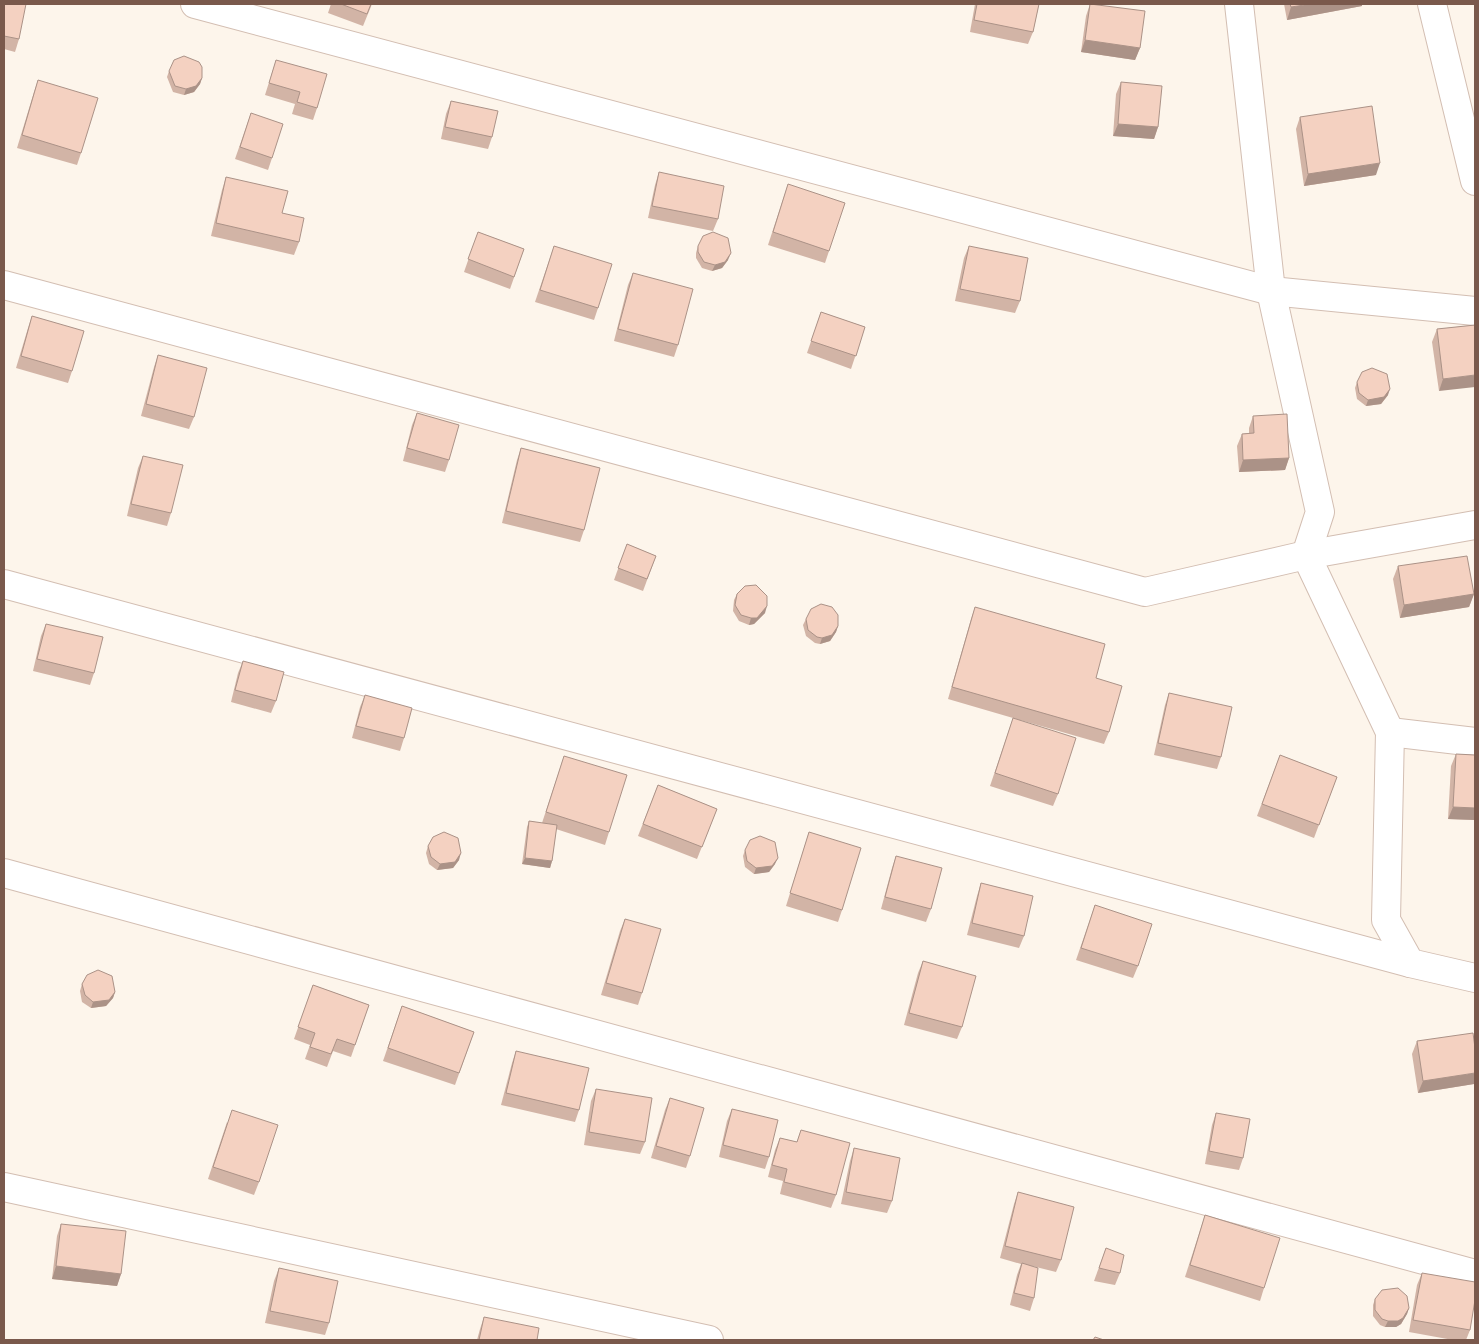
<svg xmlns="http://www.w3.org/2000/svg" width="1479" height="1344" font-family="Arial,sans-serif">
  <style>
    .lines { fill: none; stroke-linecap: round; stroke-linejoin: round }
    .minor-casing { stroke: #d3beb2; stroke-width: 30 }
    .minor { stroke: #fff; stroke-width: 28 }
    .wall { fill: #d2b4a6 }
    .shaded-wall { fill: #ab9287 }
    .building { fill: #f4d1c1; stroke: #ab9287 }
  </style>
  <rect width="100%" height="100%" fill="#fdf5eb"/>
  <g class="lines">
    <defs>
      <g id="minor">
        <polyline points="195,4 1271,291 1475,311"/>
        <polyline points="1239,4 1271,291 1320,512 1306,555 1390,732 1386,920 1410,963 1475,978"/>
        <polyline points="1432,4 1475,181"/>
        <polyline points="4,285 1145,592 1306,555 1475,525"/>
        <polyline points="4,584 1410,963"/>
        <polyline points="1390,732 1475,742"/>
        <polyline points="4,873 1475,1274"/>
        <polyline points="4,1187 709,1340"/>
      </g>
    </defs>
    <!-- minor casing -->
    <use href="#minor" class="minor-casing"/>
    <!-- minor -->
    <use href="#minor" class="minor"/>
  </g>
  <!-- wall -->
  <g class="wall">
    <polygon points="4,4 19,39 15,52 4,49"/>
    <polygon points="331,4 372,4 363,26 328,13"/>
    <polygon points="975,4 1039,4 1033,32 1028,44 970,32"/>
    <polygon points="1090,4 1140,48 1135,60 1081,52 1086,16"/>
    <polygon points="1284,4 1362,4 1362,6 1287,20"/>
    <polygon points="276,60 317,108 313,120 292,114 295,104 265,95"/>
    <polygon points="169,71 202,78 200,84 194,92 184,95 173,92 167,77"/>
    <polygon points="38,80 81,153 77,165 17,148 34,92"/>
    <polygon points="1121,82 1158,127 1154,139 1113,136 1116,94"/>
    <polygon points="451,101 492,137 488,149 441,139 446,114"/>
    <polygon points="251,113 272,158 268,170 235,159"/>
    <polygon points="1300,117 1376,175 1304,186 1296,129"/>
    <polygon points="659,172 718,219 713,231 648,218 655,185"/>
    <polygon points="226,177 282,213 299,242 294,255 211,236 222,190"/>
    <polygon points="788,184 829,251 825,263 768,245"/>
    <polygon points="478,232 524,249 510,289 464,272"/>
    <polygon points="554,246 598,308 594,320 535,302"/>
    <polygon points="698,246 728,260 722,268 712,271 702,268 696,258 696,253"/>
    <polygon points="969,246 1020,301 1015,313 955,301 964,258"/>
    <polygon points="633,273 678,345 674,357 614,341 628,285"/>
    <polygon points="821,312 865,327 851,369 807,353"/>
    <polygon points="32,316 72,371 68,383 16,368 28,328"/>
    <polygon points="1475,325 1439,391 1432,342 1437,329"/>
    <polygon points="158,355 194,417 189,429 141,416 154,367"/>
    <polygon points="1357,382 1388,395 1381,404 1366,406 1357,399 1355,388"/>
    <polygon points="417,413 449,460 445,472 403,461 412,425"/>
    <polygon points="1253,416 1289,458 1285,470 1239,472 1237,446 1242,434 1249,433 1249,428"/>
    <polygon points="521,448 584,530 580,542 502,523 517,460"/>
    <polygon points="143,456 171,513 167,526 127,516 138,468"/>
    <polygon points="627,544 656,556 643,591 614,580"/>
    <polygon points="1398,566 1474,594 1469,607 1400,618 1393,579"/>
    <polygon points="737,594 765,613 754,624 749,625 739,621 733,611 734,600"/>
    <polygon points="975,607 1096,678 1109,732 1104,744 1020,720 1058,794 1053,806 990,786 1013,718 948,699 971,619"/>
    <polygon points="806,619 838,626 836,632 830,641 820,644 815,643 806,636 803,625"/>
    <polygon points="46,624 94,673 90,685 33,671 41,636"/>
    <polygon points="243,661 276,701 271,713 231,702 238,673"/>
    <polygon points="1169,693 1221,757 1217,769 1154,755 1165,705"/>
    <polygon points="365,695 404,738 400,751 352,738 360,707"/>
    <polygon points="1456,754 1475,755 1475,820 1448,819 1451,766"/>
    <polygon points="1280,755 1337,777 1314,838 1257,816"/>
    <polygon points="564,756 609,832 605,845 556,829 552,861 550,868 522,864 527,827 529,821 542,823"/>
    <polygon points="658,785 717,809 697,859 638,836"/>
    <polygon points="809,832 842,910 838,922 786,906"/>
    <polygon points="428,846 459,860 453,868 437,870 429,864 426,853"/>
    <polygon points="745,850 775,864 769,872 754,874 745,867 743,856"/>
    <polygon points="896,856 931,909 926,922 881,909 892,868"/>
    <polygon points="981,883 1024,936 1019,948 967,935 977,896"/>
    <polygon points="1095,905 1138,966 1133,978 1076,960"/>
    <polygon points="625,919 642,993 638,1005 601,995 620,931"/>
    <polygon points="923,961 962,1027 957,1039 904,1025 918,973"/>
    <polygon points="82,984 115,992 113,998 106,1006 91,1008 82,1002 80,991"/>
    <polygon points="313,985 369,1005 351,1057 333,1051 327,1067 305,1059 310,1045 294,1039"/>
    <polygon points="402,1006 474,1032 455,1085 383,1061"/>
    <polygon points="1417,1041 1474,1084 1418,1093 1412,1054"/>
    <polygon points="516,1051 579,1110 575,1122 501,1105 512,1063"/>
    <polygon points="596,1089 645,1142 640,1154 584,1145 591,1101"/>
    <polygon points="670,1098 690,1156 686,1168 651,1158 665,1110"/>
    <polygon points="732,1109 769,1157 765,1169 719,1157 727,1121"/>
    <polygon points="1216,1113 1243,1158 1239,1170 1205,1164 1212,1125"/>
    <polygon points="227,1122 259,1182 254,1195 208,1179"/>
    <polygon points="801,1130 836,1195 831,1208 780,1194 783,1181 768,1177 775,1150 780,1138 797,1142"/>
    <polygon points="854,1148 892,1201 887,1213 841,1204 850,1161"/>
    <polygon points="1018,1192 1061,1260 1056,1272 1032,1266 1034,1298 1030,1311 1010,1305 1017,1275 1021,1264 1000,1258 1014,1204"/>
    <polygon points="1205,1215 1264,1288 1260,1301 1185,1277"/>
    <polygon points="61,1224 121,1274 117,1286 52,1279 57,1236"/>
    <polygon points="1106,1248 1120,1273 1115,1285 1094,1281"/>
    <polygon points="279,1268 329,1323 325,1335 265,1323 274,1281"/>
    <polygon points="1422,1273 1470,1330 1466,1340 1453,1340 1409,1332 1417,1285"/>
    <polygon points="1375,1299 1409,1308 1407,1314 1401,1324 1396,1327 1385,1327 1380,1325 1373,1316 1373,1305"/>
    <polygon points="484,1317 537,1340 477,1340 480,1329"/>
  </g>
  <!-- shaded-wall -->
  <g class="shaded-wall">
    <polygon points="1311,4 1362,4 1362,6 1287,20 1291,7"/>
    <polygon points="1085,40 1140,48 1135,60 1081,52"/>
    <polygon points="202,78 200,84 194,92 184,95 186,89"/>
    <polygon points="1118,124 1158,127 1154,139 1113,136"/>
    <polygon points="1380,163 1376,175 1304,186 1308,174"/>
    <polygon points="731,253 728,260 722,268 712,271 715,265"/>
    <polygon points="1475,375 1475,387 1439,391 1443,379"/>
    <polygon points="1390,389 1388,395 1381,404 1366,406 1368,400"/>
    <polygon points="1289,458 1285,470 1239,472 1243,460"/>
    <polygon points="1474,594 1469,607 1400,618 1404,605"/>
    <polygon points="767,606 765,613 754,624 749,625 751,618"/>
    <polygon points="838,626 836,632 830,641 820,644 822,638"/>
    <polygon points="1453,807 1475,808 1475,820 1448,819"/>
    <polygon points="461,853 459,860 453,868 437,870 440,864"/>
    <polygon points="525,858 552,861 550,868 522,864"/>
    <polygon points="778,858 775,864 769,872 754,874 756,868"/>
    <polygon points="115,992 113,998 106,1006 91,1008 93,1002"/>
    <polygon points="1475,1073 1475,1082 1474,1084 1418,1093 1423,1081"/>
    <polygon points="56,1266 121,1274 117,1286 52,1279"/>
    <polygon points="1409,1308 1407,1314 1401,1324 1396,1327 1385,1327 1388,1321"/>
  </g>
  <!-- building -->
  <g class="building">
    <polygon points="4,4 26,4 19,39 4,36"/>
    <polygon points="341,4 371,4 367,14"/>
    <polygon points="977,4 1039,4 1033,32 974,20"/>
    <polygon points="1090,4 1145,11 1140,48 1085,40"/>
    <polygon points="1290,4 1311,4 1291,7"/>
    <polygon points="184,56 199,62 202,67 202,78 196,86 186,89 175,86 169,71 174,60"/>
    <polygon points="276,60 327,74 317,108 297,102 300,92 269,83"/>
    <polygon points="38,80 98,98 81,153 22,135"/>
    <polygon points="1121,82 1162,86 1158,127 1118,124"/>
    <polygon points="451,101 498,111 492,137 445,127"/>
    <polygon points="1372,106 1380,163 1308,174 1300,117"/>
    <polygon points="251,113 283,124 272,158 240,147"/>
    <polygon points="659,172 724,186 718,219 652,206"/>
    <polygon points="226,177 288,191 282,213 304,218 299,242 216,223"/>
    <polygon points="788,184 845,203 829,251 773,232"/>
    <polygon points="478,232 524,249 514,277 468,259"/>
    <polygon points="713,232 728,238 731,253 725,262 715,265 704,262 698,252 698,246 703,236"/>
    <polygon points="554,246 612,264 598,308 540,290"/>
    <polygon points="969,246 1028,258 1020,301 960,289"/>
    <polygon points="633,273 693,289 678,345 618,329"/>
    <polygon points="821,312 865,327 856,356 811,341"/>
    <polygon points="32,316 84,331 72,371 21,356"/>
    <polygon points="1475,325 1475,375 1443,379 1437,329"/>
    <polygon points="158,355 207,368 194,417 146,404"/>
    <polygon points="1372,368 1387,374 1390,389 1384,397 1368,400 1359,393 1357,382 1362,372"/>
    <polygon points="417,413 459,425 449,460 407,448"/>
    <polygon points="1287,414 1289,458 1243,460 1242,434 1254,433 1253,416"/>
    <polygon points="521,448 600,468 584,530 506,511"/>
    <polygon points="143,456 183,465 171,513 131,504"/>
    <polygon points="627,544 656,556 647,579 618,568"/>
    <polygon points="1467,556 1474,594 1404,605 1398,566"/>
    <polygon points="756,585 767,596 767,606 757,618 751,618 741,615 735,605 737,594 745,586"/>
    <polygon points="821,604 832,607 838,615 838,626 832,635 822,638 817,637 808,630 806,619 811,609"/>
    <polygon points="975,607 1105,644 1096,678 1122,686 1109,732 952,687"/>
    <polygon points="46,624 103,637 94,673 37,659"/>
    <polygon points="243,661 284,672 276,701 235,690"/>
    <polygon points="1169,693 1232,707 1221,757 1158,743"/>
    <polygon points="365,695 412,708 404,738 356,726"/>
    <polygon points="1013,718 1076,738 1058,794 995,773"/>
    <polygon points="1456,754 1475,755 1475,808 1453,807"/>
    <polygon points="1280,755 1337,777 1319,825 1262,804"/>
    <polygon points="564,756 627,775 609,832 546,812"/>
    <polygon points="658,785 717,809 702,847 643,824"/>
    <polygon points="529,821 557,825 552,861 525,858"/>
    <polygon points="444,832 458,838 461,853 455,862 440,864 431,857 428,846 433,837"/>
    <polygon points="809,832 861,848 842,910 790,893"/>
    <polygon points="760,836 775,842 778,858 772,866 756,868 747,861 745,850 750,840"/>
    <polygon points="896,856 942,868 931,909 885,897"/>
    <polygon points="981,883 1033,896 1024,936 972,923"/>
    <polygon points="1095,905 1152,924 1138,966 1081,948"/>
    <polygon points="625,919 661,929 642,993 606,983"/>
    <polygon points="923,961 976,976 962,1027 909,1013"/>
    <polygon points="98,970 112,976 115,992 109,1000 93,1002 85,995 82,984 87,975"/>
    <polygon points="313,985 369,1005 355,1045 337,1039 331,1054 310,1047 315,1033 298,1027"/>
    <polygon points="402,1006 474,1032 459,1073 388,1048"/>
    <polygon points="1473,1033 1475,1048 1475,1073 1423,1081 1417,1041"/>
    <polygon points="516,1051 589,1068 579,1110 506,1093"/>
    <polygon points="596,1089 652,1098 645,1142 589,1132"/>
    <polygon points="670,1098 704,1108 690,1156 656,1146"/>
    <polygon points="732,1109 778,1120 769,1157 723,1145"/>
    <polygon points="232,1110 278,1125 259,1182 213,1167"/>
    <polygon points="1216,1113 1250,1119 1243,1158 1209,1151"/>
    <polygon points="801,1130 850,1143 836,1195 784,1182 787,1169 772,1165 780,1138 797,1142"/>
    <polygon points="854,1148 900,1158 892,1201 846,1192"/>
    <polygon points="1018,1192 1074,1207 1061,1260 1005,1246"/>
    <polygon points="1205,1215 1280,1238 1264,1288 1190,1265"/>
    <polygon points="61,1224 126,1231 121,1274 56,1266"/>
    <polygon points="1106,1248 1124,1255 1120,1273 1099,1268"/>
    <polygon points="1022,1263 1038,1268 1034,1298 1014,1293"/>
    <polygon points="279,1268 338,1281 329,1323 270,1311"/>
    <polygon points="1422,1273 1475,1282 1475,1300 1470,1330 1413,1320"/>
    <polygon points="1398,1288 1407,1296 1409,1308 1403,1318 1398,1321 1388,1321 1382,1319 1375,1310 1375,1299 1382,1290"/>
    <polygon points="484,1317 539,1328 537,1340 479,1340"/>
    <polygon points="1095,1337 1104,1340 1093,1340"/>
  </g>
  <!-- border -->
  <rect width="1479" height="1344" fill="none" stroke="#7a594c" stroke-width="10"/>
</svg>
